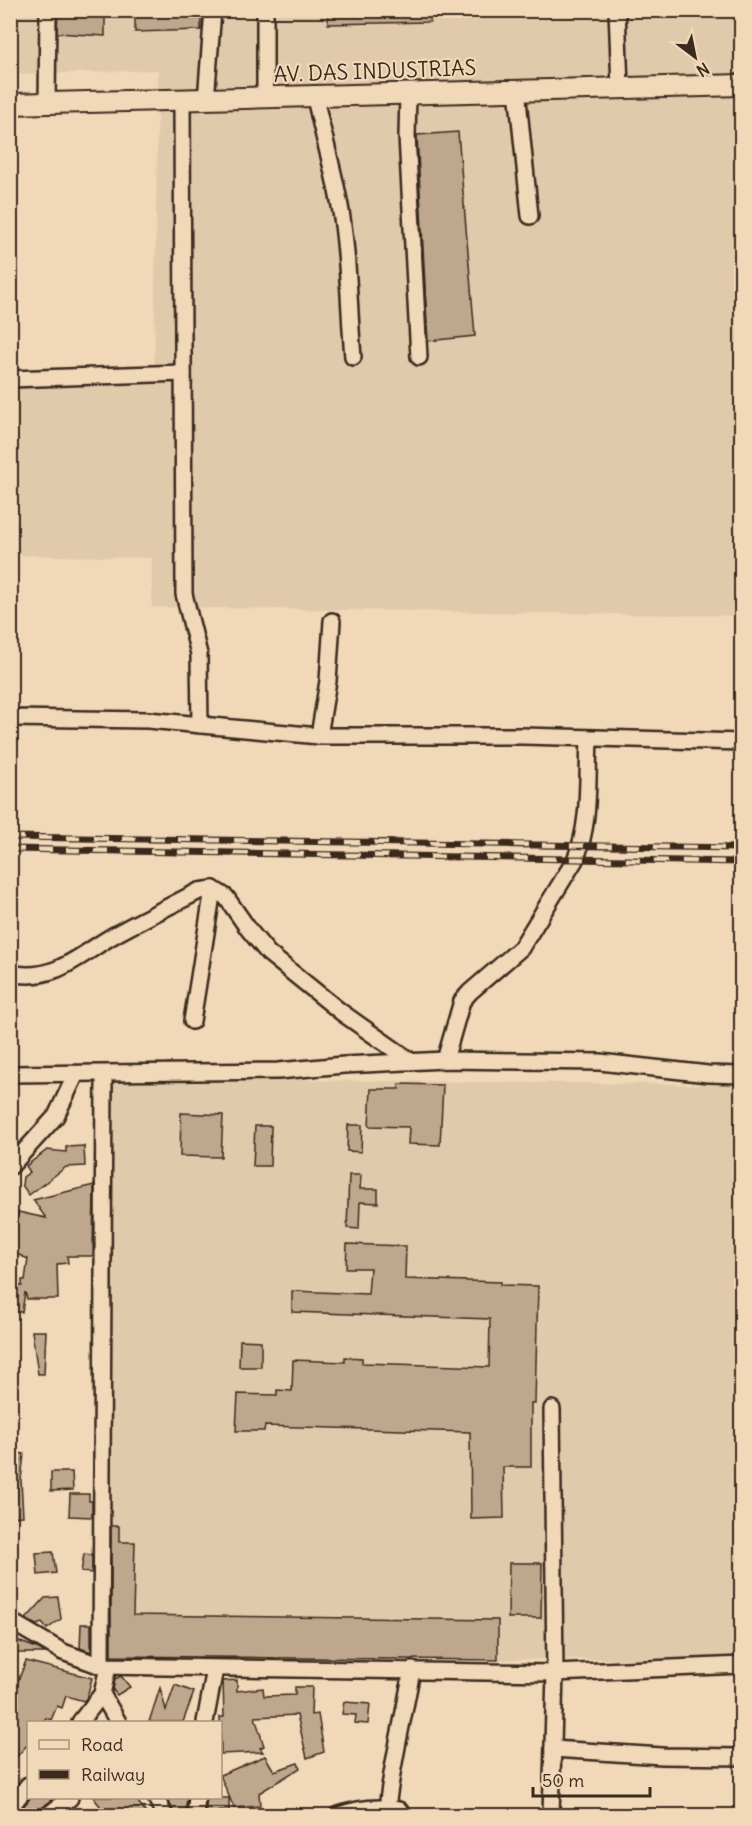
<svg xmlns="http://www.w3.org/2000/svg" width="752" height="1826" font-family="Delius,sans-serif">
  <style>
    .built { fill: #e1c9ab }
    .building { fill: #bea78d; stroke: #3b2a1e; stroke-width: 1.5 }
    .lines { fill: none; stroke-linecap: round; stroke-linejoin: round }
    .minor-casing { stroke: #3b2a1e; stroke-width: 20 }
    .major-casing { stroke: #3b2a1e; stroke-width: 24 }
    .minor { stroke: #f0d8b8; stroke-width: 15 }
    .major { stroke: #f0d8b8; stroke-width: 20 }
    .rail-casing { stroke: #3b2a1e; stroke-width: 7 }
    .rail { stroke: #f0d8b8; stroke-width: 4.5; stroke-dasharray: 14; stroke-linecap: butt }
    .labels { text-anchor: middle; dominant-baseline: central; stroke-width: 4.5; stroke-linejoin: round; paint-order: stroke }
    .street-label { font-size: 21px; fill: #3b2a1e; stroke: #f0d8b8 }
  </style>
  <rect width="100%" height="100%" fill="#f0d8b8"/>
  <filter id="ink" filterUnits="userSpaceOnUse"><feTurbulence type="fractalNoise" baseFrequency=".0167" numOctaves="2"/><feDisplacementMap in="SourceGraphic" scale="12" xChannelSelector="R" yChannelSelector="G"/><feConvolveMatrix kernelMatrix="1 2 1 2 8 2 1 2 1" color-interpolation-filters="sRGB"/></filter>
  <g filter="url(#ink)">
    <!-- built -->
    <g class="built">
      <polygon points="11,11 741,11 741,616 152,607 152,558 11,555 10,377 154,373 158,70 11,75"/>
      <polygon points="103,1078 741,1085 741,1658 96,1663"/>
    </g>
    <!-- building -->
    <g class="building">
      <polygon points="58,10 105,10 105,36 57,33"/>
      <polygon points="135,10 201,10 201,30 135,32"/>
      <polygon points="328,10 430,10 430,22 328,24"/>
      <polygon points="458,132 475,336 428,341 417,135"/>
      <polygon points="399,1084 443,1085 440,1145 408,1144 409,1127 369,1126 371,1089 399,1089"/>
      <polygon points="181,1113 223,1115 221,1157 180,1156"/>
      <polygon points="348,1125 362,1125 361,1152 347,1151"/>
      <polygon points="255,1126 271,1126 270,1166 253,1166"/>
      <polygon points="84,1146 85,1166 66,1167 29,1195 22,1185 23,1177 30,1172 26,1166 47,1150 66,1152 66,1147"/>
      <polygon points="349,1175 361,1175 360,1189 378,1189 378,1203 360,1202 359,1229 347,1228"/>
      <polygon points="94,1185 93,1256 67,1256 68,1263 57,1264 58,1299 27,1299 25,1292 22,1312 10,1312 10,1286 22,1286 22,1280 25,1280 28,1259 10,1251 10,1238 14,1239 18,1212 46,1218 33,1200"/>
      <polygon points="347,1244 406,1246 405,1279 501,1282 500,1285 538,1286 535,1403 531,1403 531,1467 503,1467 504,1518 471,1519 470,1432 265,1426 264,1431 236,1431 238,1394 277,1395 277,1390 292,1391 293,1360 345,1362 345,1357 362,1358 362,1363 489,1367 490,1319 292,1312 292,1291 368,1294 370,1268 346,1268"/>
      <polygon points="32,1331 46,1331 44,1374 38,1374"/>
      <polygon points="240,1340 261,1341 261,1367 239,1367"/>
      <polygon points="10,1452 24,1454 21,1480 23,1516 10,1517"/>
      <polygon points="51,1472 72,1472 73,1490 51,1491"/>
      <polygon points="70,1494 89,1494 89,1501 92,1501 92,1517 69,1516"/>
      <polygon points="111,1526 119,1526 119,1542 135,1542 133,1615 498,1620 498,1660 111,1656"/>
      <polygon points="53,1552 56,1573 38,1575 36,1553"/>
      <polygon points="84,1554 92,1555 92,1573 81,1572"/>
      <polygon points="509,1563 542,1563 541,1618 508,1618"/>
      <polygon points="58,1597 61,1619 47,1629 42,1623 36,1625 26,1619 45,1598"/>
      <polygon points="81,1624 91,1624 91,1652 80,1648"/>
      <polygon points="10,1638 39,1649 46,1653 14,1653 10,1650"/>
      <polygon points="26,1661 92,1678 87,1697 84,1701 66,1696 62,1708 57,1706 51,1720 46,1718 43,1722 28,1722 28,1744 10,1764 10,1701"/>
      <polygon points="121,1676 130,1687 117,1695 113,1690 115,1679"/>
      <polygon points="237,1680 237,1691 263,1688 264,1696 295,1695 295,1687 312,1687 311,1715 318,1714 324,1752 307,1758 297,1715 255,1717 264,1746 260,1748 263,1752 221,1754 220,1717 224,1717 223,1681"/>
      <polygon points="175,1685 194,1692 183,1722 149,1722 160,1688 166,1710"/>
      <polygon points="344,1702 370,1704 368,1724 355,1723 356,1715 342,1714"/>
      <polygon points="265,1756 274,1771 298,1763 300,1768 259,1793 260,1806 234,1808 220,1775"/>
      <polygon points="31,1797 51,1797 52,1799 41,1809 38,1815 29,1815 23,1807"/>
      <polygon points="93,1797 135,1797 147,1815 107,1815"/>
      <polygon points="167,1797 187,1798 185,1815 175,1815"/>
      <polygon points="207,1798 229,1798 229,1812 219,1811 219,1815 205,1815"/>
    </g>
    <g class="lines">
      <defs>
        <g id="minor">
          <polyline points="617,10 620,87"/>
          <polyline points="517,90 530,216"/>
          <polyline points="408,94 407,136 419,357"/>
          <path d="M315,97C323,137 336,177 342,218C349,264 349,311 353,357"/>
          <polyline points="265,98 265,10"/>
          <polyline points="182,100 184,594 199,654 200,725"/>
          <polyline points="206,100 213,10"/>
          <polyline points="47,103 48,10"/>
          <polyline points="10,379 183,373"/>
          <polyline points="10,718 148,720 319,736 523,736 742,742"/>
          <polyline points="319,736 328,681 332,621"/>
          <path d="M10,973C55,983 80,954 116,934C143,919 172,905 199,891L213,889L226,897L249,930L268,953L341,1012L412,1062"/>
          <polyline points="192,1021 213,889"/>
          <path d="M445,1060L462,1001L470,992L521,948L575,860C591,824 587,778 589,739"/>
          <polyline points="10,1074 278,1071 344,1065 445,1060 600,1062 708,1074 742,1075"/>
          <polyline points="104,1074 101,1666 555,1673 742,1665"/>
          <polyline points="10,1167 56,1116 76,1074"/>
          <polyline points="10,1621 63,1652 101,1666"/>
          <polyline points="102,1694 118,1722"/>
          <polyline points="80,1722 102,1694 108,1667"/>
          <polyline points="205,1722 215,1669"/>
          <polyline points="553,1749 662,1756 742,1757"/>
          <polyline points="156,1798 165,1816"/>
          <polyline points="10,1808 28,1785"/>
          <path d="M387,1809C392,1762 404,1717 412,1670"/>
          <polyline points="47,1816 70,1798"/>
          <polyline points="195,1816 197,1798"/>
          <path d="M336,1816C356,1809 379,1806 399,1810L404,1816"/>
          <polyline points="551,1816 555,1673 552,1409"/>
        </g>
        <polyline id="major" points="10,104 742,85"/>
      </defs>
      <!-- minor casing -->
      <use href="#minor" class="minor-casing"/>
      <!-- major casing -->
      <use href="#major" class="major-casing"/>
      <!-- minor -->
      <use href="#minor" class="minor"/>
      <!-- major -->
      <use href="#major" class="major"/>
      <defs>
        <g id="rail">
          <polyline points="10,837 742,848"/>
          <polyline points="10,849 742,862"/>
        </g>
      </defs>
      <!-- rail casing -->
      <use href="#rail" class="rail-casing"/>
      <!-- rail -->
      <use href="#rail" class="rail"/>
    </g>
  </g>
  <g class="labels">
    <!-- street labels -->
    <g class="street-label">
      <text transform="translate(375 71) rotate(-2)">AV. DAS INDUSTRIAS</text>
    </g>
  </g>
  <!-- margin -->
  <rect width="752" height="1826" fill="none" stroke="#f0d8b8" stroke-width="36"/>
  <rect x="18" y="18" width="716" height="1790" fill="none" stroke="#3b2a1e" stroke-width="2" filter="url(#ink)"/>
  <!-- legend -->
  <rect x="27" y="1721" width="195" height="78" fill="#f0d8b8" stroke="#a8927a" stroke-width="1.5"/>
  <rect x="39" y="1740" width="30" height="9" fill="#f0d8b8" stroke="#a8927a" stroke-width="1.5"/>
  <text x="81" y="1751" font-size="18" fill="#3b2a1e">Road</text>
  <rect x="39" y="1770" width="30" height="9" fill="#3b2a1e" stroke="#a8927a" stroke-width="1.5"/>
  <text x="81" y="1781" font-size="18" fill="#3b2a1e">Railway</text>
  <!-- north arrow -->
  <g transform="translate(695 57) rotate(148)" stroke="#f0d8b8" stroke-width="4.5" paint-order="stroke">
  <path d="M0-4.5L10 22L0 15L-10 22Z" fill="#3b2a1e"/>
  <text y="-9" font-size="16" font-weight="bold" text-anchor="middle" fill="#3b2a1e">N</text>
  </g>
  <!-- scale -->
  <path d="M533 1787v9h117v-9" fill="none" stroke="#3b2a1e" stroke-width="3"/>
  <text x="542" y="1787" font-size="18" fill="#3b2a1e" stroke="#f0d8b8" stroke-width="4.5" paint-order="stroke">50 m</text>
</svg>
